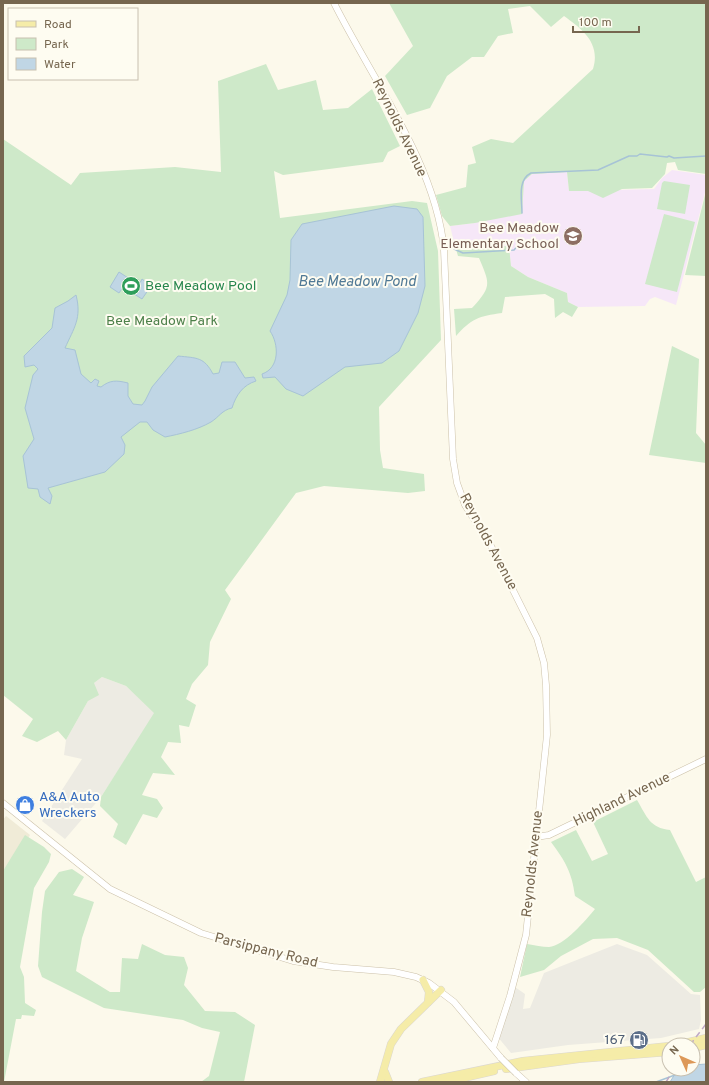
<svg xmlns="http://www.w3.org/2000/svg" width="709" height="1085" font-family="Overpass,sans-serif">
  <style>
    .residential { fill: #f0ebd7 }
    .industrial { fill: #edebe3 }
    .education { fill: #f6e7f8 }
    .green { fill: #cee9c9 }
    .water { fill: #c0d6e5; stroke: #a7c3d6 }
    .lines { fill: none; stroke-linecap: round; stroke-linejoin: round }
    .stream { stroke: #a7c3d6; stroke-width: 1.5 }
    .secondary-casing { stroke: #ccc1a9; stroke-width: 7 }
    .primary-casing { stroke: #dbd7d1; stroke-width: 8 }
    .secondary { stroke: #fff; stroke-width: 6 }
    .primary { stroke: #f5eca8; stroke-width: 7 }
    .rail { stroke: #c0a9c6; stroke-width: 1.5; stroke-dasharray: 6 4; stroke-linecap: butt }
    .secondary-bridge-casing { stroke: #ccc1a9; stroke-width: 7; stroke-linecap: butt }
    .secondary-bridge { stroke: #fff; stroke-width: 6 }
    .labels { text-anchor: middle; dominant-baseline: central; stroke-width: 4; stroke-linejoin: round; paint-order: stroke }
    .street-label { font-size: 14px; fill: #76664f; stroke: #fefcf1 }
    .education-label { font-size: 14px; fill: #785e54; stroke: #fefcf1; text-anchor: end }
    .leisure-label { font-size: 14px; fill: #27864d; stroke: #fefcf1; text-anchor: start }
    .park-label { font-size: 14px; fill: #4d804a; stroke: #fefcf1 }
    .shop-label { font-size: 14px; fill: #366cbe; stroke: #fefcf1; text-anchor: start }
    .service-label { font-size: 14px; fill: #4e5e75; stroke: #fefcf1; text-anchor: end }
    .water-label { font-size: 15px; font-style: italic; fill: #507995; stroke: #fefcf1 }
  </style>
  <rect width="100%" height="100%" fill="#fcf9eb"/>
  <!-- residential -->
  <polygon class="residential" points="6,816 30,835 3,878 3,820"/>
  <!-- industrial -->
  <g class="industrial">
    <polygon points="102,677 126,686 155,713 101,797 65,839 42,821 82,759 64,755 66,740 88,701 94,683"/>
    <polygon points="617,944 647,955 691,994 700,995 701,1020 699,1029 661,1038 568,1045 511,1053 497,1036 512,985 525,994 523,1009 530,1008 544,973"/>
  </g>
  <!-- education -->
  <polygon class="education" points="672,170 706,175 706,189 676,305 655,297 650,299 645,306 578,307 568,302 567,293 528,277 511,266 509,246 455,246 450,226 475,223 523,187 524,181 532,174 567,172 569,191 654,189 662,178"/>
  <!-- green -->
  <g class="green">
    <path d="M389,3H706V174L678,170L675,162L667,163L665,174L652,188L622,189L603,198L588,191H569L567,172L532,174L524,181L522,214L475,223L450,226L442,216L436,195L466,187L468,165L476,163L472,147L491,139L513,143L593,69C601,43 582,29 564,16L551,27L530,6L508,9L513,33L498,36L484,57H472L447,76L430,108L407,115L385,76L413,46Z"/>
    <polygon points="266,64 278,90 316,80 323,110 348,108 372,89 400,146 388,152 383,162 283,175 274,171 280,218 412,201 427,203 438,251 441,340 379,407 380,450 383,468 424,474 425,491 408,493 324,486 296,493 225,590 231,599 210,642 208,665 192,684 186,699 196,705 189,727 179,725 181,743 168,742 161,757 175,775 153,773 142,795 157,799 163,808 157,818 143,814 126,845 113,837 118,824 100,806 101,797 154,713 126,686 102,677 94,683 99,695 88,701 66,740 58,731 37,742 22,736 33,719 3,695 3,139 71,185 80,173 175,167 221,172 218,81"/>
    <polygon points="664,181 690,185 685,214 657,209 662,183"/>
    <polygon points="706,191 706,276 685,275"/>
    <polygon points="664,214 695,222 677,292 645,284"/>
    <path d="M455,246H509L511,266L528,277L567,293L568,302L578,307L572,317L563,312L555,318L554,299L545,294L505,297L502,313C479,316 471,319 456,336L454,309L472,308C492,286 490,284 479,258L458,256Z"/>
    <polygon points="672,346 699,359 696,433 706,445 706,463 649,455"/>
    <path d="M637,800C647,817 650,828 670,830L696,882L706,877V987L700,992H694L648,950L617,938L593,939L561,956L544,970L520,977L527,944C535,945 542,947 549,947C564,946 586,920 595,909L575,896C572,872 565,861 551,842L576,830L592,861L608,854L593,822Z"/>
    <polygon points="25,835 44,847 51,854 49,862 34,888 20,967 24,977 25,1003 36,1010 34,1016 22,1015 21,1019 16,1019 4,1082 3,1082 3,871"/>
    <polygon points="72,869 84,877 73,895 94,902 82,938 76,971 110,992 120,992 122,958 138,959 142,944 165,955 184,957 188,968 184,985 205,1011 235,1012 255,1025 244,1082 201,1082 209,1076 220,1032 202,1028 183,1020 104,1008 42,977 38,966 42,912 45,891 59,872"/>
  </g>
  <!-- water -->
  <g class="water">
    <path d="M394,206L417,209L423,217L425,286L418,313L399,351L382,363L345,367L303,396L286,389L275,377L263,378L262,374C280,368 279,344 270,331L287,295L290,280L291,240L302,224Z"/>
    <polygon points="119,272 139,285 142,279 151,286 142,299 123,287 119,293 110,287"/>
    <path d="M76,295C82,318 74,328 65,348L75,350L81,374L91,383L95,379L99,381L97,386L101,387C110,380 116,380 128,383V396L133,404L142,405L145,401L152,387L178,356C197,358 204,357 213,374L219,373L222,362H235L245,378L254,377L256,381C243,385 236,395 232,408C222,410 219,417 211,422C197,430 180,434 165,437L153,430L147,422H140L121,437L125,445L124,454L105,472L48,488L52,496L50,504L40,497L38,489L28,488L23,456L34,439L25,408L33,375L38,369L34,365L25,367L24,356L52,328L55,308L68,301Z"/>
    <polygon points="706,1064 706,1082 670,1082 678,1069 693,1069 693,1065"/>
  </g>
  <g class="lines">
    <!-- stream -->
    <g class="stream">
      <path d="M522,213C522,200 517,180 531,173L598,170L629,156H637L640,154L667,157L669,156L674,158L706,156"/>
      <polyline points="454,249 463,253 514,250 520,243"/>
      <polyline points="656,1082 675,1075"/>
    </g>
    <defs>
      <g id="secondary">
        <path d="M334,3C372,79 436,164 444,250L453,459L457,483L465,505L490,544L537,638L544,663L546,685L547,735L526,935L510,996L493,1048"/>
        <polyline points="3,803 110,889 201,933 293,961 333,967 394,972 416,977 429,983 454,1002 501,1058"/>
        <polyline points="536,837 549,835 706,759"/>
        <polyline points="516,1073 526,1082"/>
      </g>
      <g id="primary">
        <polyline points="423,980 429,992 428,1002"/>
        <polyline points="676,1045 706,1038"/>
        <polyline points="693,1048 706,1045"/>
        <polyline points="506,1069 579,1059 669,1052"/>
        <polyline points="385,1072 389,1082"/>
        <polyline points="380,1082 391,1044 401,1029 441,990"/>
        <polyline points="422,1082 523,1061 669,1046"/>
        <polyline points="446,1082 494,1071"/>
      </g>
    </defs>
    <!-- secondary casing -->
    <use href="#secondary" class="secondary-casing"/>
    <!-- primary casing -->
    <use href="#primary" class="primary-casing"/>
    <!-- secondary -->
    <use href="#secondary" class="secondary"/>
    <!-- primary -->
    <use href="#primary" class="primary"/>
    <!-- rail -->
    <g class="rail">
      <polyline points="690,1045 706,1024"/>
      <polyline points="666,1082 674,1069"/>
    </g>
    <defs>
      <polyline id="secondary-bridge" points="501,1058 516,1073"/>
    </defs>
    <!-- secondary-bridge casing -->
    <use href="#secondary-bridge" class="secondary-bridge-casing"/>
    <!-- secondary-bridge -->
    <use href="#secondary-bridge" class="secondary-bridge"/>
  </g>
  <!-- icons -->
  <defs>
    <symbol id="school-disc" viewBox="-11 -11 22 22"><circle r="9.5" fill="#8d6e63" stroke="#fefcf1"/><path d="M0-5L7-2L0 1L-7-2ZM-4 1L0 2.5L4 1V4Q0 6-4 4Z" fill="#fff"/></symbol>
    <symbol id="stadium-disc" viewBox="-11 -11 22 22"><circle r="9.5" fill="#2e9e5b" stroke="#fefcf1"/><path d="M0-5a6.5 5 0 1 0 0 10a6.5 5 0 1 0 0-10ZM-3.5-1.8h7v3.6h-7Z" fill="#fff"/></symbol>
    <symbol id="shop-disc" viewBox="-11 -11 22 22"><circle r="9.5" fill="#3f7fe0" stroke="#fefcf1"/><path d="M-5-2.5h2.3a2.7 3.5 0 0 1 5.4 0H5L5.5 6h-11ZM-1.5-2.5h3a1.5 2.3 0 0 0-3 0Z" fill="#fff"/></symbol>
    <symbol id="fuel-disc" viewBox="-11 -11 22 22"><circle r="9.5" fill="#5c6f8a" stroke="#fefcf1"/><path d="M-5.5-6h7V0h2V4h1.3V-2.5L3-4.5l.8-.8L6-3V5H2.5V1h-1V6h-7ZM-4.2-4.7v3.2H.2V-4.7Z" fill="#fff"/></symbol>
  </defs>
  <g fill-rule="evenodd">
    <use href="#school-disc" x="562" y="225" width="22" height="22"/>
    <use href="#stadium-disc" x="120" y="275" width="22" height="22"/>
    <use href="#shop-disc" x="14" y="794" width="22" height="22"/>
    <use href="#fuel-disc" x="628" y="1029" width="22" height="22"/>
  </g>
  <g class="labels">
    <!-- street labels -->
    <g class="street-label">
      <text transform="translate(399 128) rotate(64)">Reynolds Avenue</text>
      <text transform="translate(488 542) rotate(62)">Reynolds Avenue</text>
      <text transform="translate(622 800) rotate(-26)">Highland Avenue</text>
      <text transform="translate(533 864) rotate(-84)">Reynolds Avenue</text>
      <text transform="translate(266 951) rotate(14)">Parsippany Road</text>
    </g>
    <!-- education labels -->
    <g class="education-label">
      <text x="559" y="228">Bee Meadow<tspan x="559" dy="16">Elementary School</tspan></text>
    </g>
    <!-- leisure labels -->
    <g class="leisure-label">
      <text x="145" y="286">Bee Meadow Pool</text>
    </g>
    <!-- park labels -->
    <g class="park-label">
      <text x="162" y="321">Bee Meadow Park</text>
    </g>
    <!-- shop labels -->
    <g class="shop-label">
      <text x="39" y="797">A&amp;A Auto<tspan x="39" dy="16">Wreckers</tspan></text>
    </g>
    <!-- service labels -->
    <g class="service-label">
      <text x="625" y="1040">167</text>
    </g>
    <!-- water labels -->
    <g class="water-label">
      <text x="357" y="282">Bee Meadow Pond</text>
    </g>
  </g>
  <!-- border -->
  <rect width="709" height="1085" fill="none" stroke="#76664f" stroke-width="8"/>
  <!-- legend -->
  <rect x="8" y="8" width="130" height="72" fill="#fefcf1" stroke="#c8c0b0"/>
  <rect x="16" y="21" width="20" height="6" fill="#f5eca8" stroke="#c8c0b0"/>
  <text x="44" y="28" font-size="12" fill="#76664f">Road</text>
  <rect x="16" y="38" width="20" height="12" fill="#cee9c9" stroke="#c8c0b0"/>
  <text x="44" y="48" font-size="12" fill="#76664f">Park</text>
  <rect x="16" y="58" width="20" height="12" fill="#c0d6e5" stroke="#c8c0b0"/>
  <text x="44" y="68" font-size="12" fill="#76664f">Water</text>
  <!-- north arrow -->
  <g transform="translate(681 1057) rotate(315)"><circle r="19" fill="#fefcf1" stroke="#c8c0b0"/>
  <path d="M0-3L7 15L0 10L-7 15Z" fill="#dd9858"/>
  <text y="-6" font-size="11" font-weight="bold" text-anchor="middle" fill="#76664f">N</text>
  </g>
  <!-- scale -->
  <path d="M573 26v6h66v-6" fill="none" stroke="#76664f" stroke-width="2"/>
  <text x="579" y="26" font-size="12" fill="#76664f" stroke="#fefcf1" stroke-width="3" paint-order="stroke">100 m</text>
</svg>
